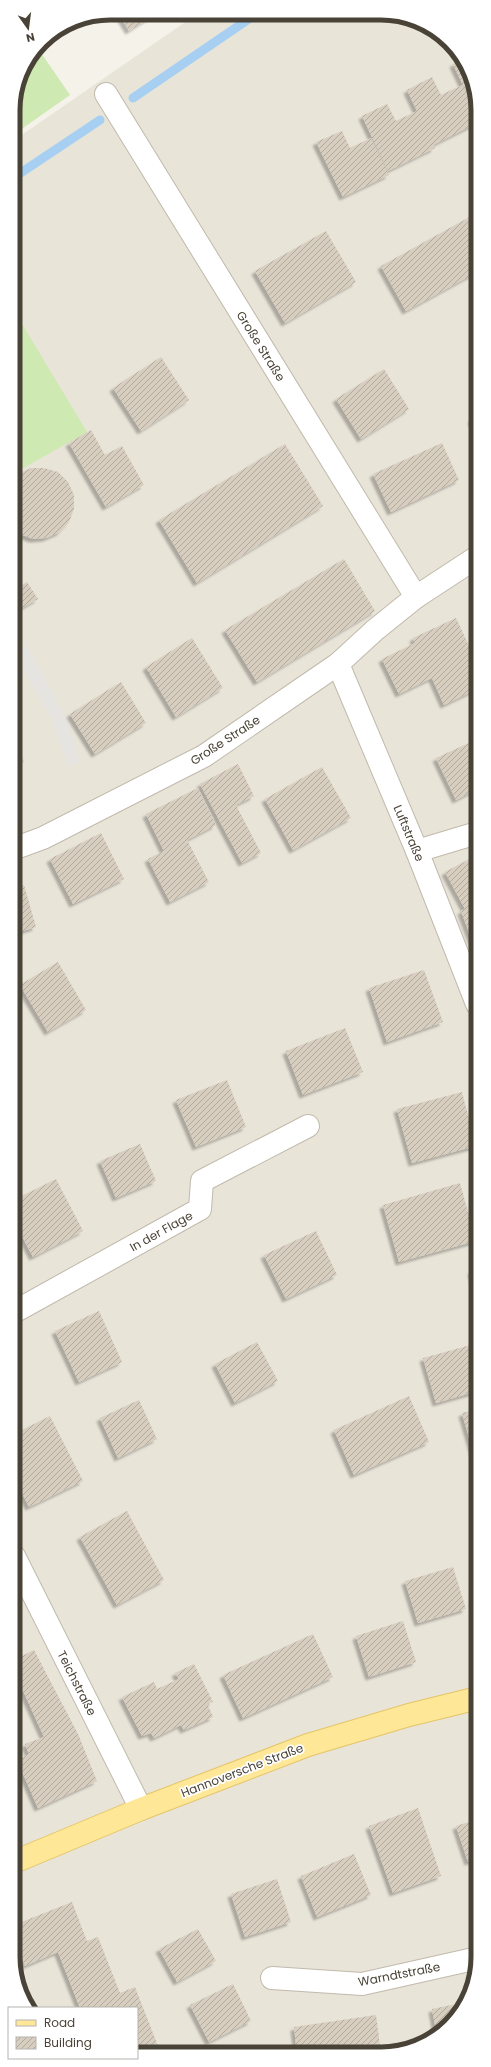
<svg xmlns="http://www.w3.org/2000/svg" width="491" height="2067" font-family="Poppins,sans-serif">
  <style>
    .residential { fill: #e9e4d8 }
    .grass { fill: #cee9b2 }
    .parking { fill: #e6e4e1 }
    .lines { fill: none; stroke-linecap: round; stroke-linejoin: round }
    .stream { stroke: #a6cff1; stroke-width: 9 }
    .building { fill: url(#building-hatch); filter: url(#shadow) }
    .minor-casing { stroke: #c1baac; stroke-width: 24 }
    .major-casing { stroke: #e5c567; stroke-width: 24 }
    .minor { stroke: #fff; stroke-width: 22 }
    .major { stroke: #ffe798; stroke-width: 22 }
    .labels { text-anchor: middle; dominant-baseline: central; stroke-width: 3.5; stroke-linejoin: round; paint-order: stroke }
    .street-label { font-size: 12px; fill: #494337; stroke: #fff }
    .rim { fill: none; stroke: #494337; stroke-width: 5 }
  </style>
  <defs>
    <pattern id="building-hatch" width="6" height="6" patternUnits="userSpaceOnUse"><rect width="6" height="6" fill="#d7cebf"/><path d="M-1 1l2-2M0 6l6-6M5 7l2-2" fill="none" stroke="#b0a99c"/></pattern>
    <filter id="shadow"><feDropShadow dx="-3.5" dy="3.5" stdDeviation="1" flood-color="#0004"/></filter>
  </defs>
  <rect width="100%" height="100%" fill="#f5f2ea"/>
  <!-- residential -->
  <polygon class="residential" points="197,14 400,15 429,26 454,46 477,97 478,1963 471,1994 454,2021 429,2041 394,2053 137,2052 137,2008 31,2008 14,1970 13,141"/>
  <!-- grass -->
  <g class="grass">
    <polygon points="37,47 70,95 13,135 13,104 23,67"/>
    <polygon points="13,309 87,432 13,474"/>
  </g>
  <!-- parking -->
  <polygon class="parking" points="27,646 66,717 80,762 68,767 53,722 14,652"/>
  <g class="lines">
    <!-- stream -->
    <g class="stream">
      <polyline points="133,98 256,14"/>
      <polyline points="13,178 100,120"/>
    </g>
  </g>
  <!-- building -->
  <g class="building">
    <polygon points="118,13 157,13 129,31"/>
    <polygon points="460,60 477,97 477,115 453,64"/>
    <polygon points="432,77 441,95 462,85 477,117 477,123 433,145 435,148 388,171 362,116 387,104 396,121 417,111 407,90"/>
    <polygon points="342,131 350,148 371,138 389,175 343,197 316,142"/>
    <polygon points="477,213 477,272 406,311 381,266"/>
    <polygon points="326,231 356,282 285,323 255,271"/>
    <polygon points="161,357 189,400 141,431 113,388"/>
    <polygon points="384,369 409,409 361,439 336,399"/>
    <polygon points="477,416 477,430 471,420"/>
    <polygon points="91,430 105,455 122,446 144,485 106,507 69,443"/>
    <polygon points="442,443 459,480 391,512 373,474"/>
    <polygon points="285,444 323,506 197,583 159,520"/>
    <polygon points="31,468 44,468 58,472 68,482 74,495 74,509 69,522 60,532 46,538 33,539 20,534 13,528 13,479 18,474"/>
    <polygon points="344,559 375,611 257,682 225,630"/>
    <polygon points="27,582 38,599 17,611 13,606 13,590"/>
    <polygon points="456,618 477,663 477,689 444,705 432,678 399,694 382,659 415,643 413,638"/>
    <polygon points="192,638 223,688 176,717 146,667"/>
    <polygon points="121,682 146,723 95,754 70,714"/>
    <polygon points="13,733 24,762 13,766"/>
    <polygon points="469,743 477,761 477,789 456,800 436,758"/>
    <polygon points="238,764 254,796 236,805 261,853 242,863 200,784"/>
    <polygon points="322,767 351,818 293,850 265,799"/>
    <polygon points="198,788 216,825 187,840 209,882 170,902 148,859 164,851 146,814"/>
    <polygon points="101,833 124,879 73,904 50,859"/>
    <polygon points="477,855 477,954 461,911 465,909 445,872"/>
    <polygon points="24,885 36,927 13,934 13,888"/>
    <polygon points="58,962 86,1010 48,1032 20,985"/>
    <polygon points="424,970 443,1022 387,1042 369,988"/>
    <polygon points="345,1028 363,1072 303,1095 286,1051"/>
    <polygon points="227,1080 246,1127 196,1147 176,1100"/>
    <polygon points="462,1092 476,1146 412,1163 397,1109"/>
    <polygon points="140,1144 156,1181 116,1198 100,1161"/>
    <polygon points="56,1179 83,1231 33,1257 14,1221 14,1200"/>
    <polygon points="460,1183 476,1241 399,1262 383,1205"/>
    <polygon points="316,1231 337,1275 286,1299 264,1255"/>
    <polygon points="478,1269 478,1293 477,1293 471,1271"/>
    <polygon points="99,1311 122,1362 79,1382 55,1331"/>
    <polygon points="257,1342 278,1381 235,1403 215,1364"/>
    <polygon points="478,1343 478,1391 436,1403 423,1358"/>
    <polygon points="409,1396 429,1442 354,1475 334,1430"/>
    <polygon points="139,1400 157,1439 118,1458 100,1418"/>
    <polygon points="478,1409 478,1454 474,1455 462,1413"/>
    <polygon points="50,1416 83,1481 29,1507 14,1477 14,1434"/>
    <polygon points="127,1511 164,1580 117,1605 80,1537"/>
    <polygon points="453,1567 466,1609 418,1623 405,1581"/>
    <polygon points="403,1621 416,1662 369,1677 356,1636"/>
    <polygon points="313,1634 333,1677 243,1718 223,1675"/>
    <polygon points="34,1650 78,1734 97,1781 38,1808 17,1760 29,1754 25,1744 44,1737 20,1684 14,1688 14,1660"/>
    <polygon points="194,1664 213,1702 207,1703 213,1717 184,1730 181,1725 154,1738 151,1733 142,1736 122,1697 154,1682 157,1689 179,1679 175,1673"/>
    <polygon points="418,1808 441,1876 393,1893 369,1826"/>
    <polygon points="478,1819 478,1859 468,1862 456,1826"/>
    <polygon points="354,1854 371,1895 317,1917 301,1876"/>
    <polygon points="277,1879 291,1922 245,1937 231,1894"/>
    <polygon points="72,1902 87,1941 98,1937 120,1993 135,1987 158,2046 147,2051 147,2052 137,2052 137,2008 80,2008 58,1952 25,1966 14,1938 14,1925"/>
    <polygon points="198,1929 216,1961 177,1982 159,1949"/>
    <polygon points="233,1984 251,2021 209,2042 190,2005"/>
    <polygon points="466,2002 454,2021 437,2035 432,2009"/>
    <polygon points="376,2015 381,2053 297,2053 294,2027"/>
  </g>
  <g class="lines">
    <defs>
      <g id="minor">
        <polyline points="106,94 416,597"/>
        <polyline points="338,664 417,851 477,1004"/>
        <polyline points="13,849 43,838 204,756 338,664 375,630 416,597 477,557"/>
        <polyline points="417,851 477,833"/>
        <polyline points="14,1312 200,1209 202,1181 308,1126"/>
        <polyline points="14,1556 141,1809"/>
        <polyline points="272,1978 362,1984 478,1958"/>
      </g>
      <polyline id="major" points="14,1862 141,1809 308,1745 409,1715 478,1698"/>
    </defs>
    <!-- minor casing -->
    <use href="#minor" class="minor-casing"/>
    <!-- major casing -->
    <use href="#major" class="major-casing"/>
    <!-- minor -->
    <use href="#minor" class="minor"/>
    <!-- major -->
    <use href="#major" class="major"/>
  </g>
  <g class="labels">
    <!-- street labels -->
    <g class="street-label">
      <text transform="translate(261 346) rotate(58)">Große Straße</text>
      <text transform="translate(225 740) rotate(-33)">Große Straße</text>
      <text transform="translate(409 833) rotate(67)">Luftstraße</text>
      <text transform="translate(161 1231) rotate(-29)">In der Flage</text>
      <text transform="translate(77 1683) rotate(63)">Teichstraße</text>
      <text transform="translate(242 1770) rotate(-21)">Hannoversche Straße</text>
      <text transform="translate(399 1974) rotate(-11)">Warndtstraße</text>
    </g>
  </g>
  <!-- crop -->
  <path d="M0 0H491V2067H0ZM110 20H381A90 90 0 0 1 471 110V1957A90 90 0 0 1 381 2047H110A90 90 0 0 1 20 1957V110A90 90 0 0 1 110 20Z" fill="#fff" fill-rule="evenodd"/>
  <path class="rim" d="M110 20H381A90 90 0 0 1 471 110V1957A90 90 0 0 1 381 2047H110A90 90 0 0 1 20 1957V110A90 90 0 0 1 110 20Z"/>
  <!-- legend -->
  <rect x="8" y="2007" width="130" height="52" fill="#ffffff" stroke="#b6b4af"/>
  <rect x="16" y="2020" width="20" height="6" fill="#ffe798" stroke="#b6b4af"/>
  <text x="44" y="2027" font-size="12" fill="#494337">Road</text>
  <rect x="16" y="2037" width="20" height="12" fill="url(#building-hatch)" stroke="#b6b4af"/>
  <text x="44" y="2047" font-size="12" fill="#494337">Building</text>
  <!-- north arrow -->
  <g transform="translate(28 28) rotate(166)" stroke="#ffffff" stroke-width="3" paint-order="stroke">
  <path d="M0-3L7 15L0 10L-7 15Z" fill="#494337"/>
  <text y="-6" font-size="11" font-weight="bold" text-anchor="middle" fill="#494337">N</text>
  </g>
</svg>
